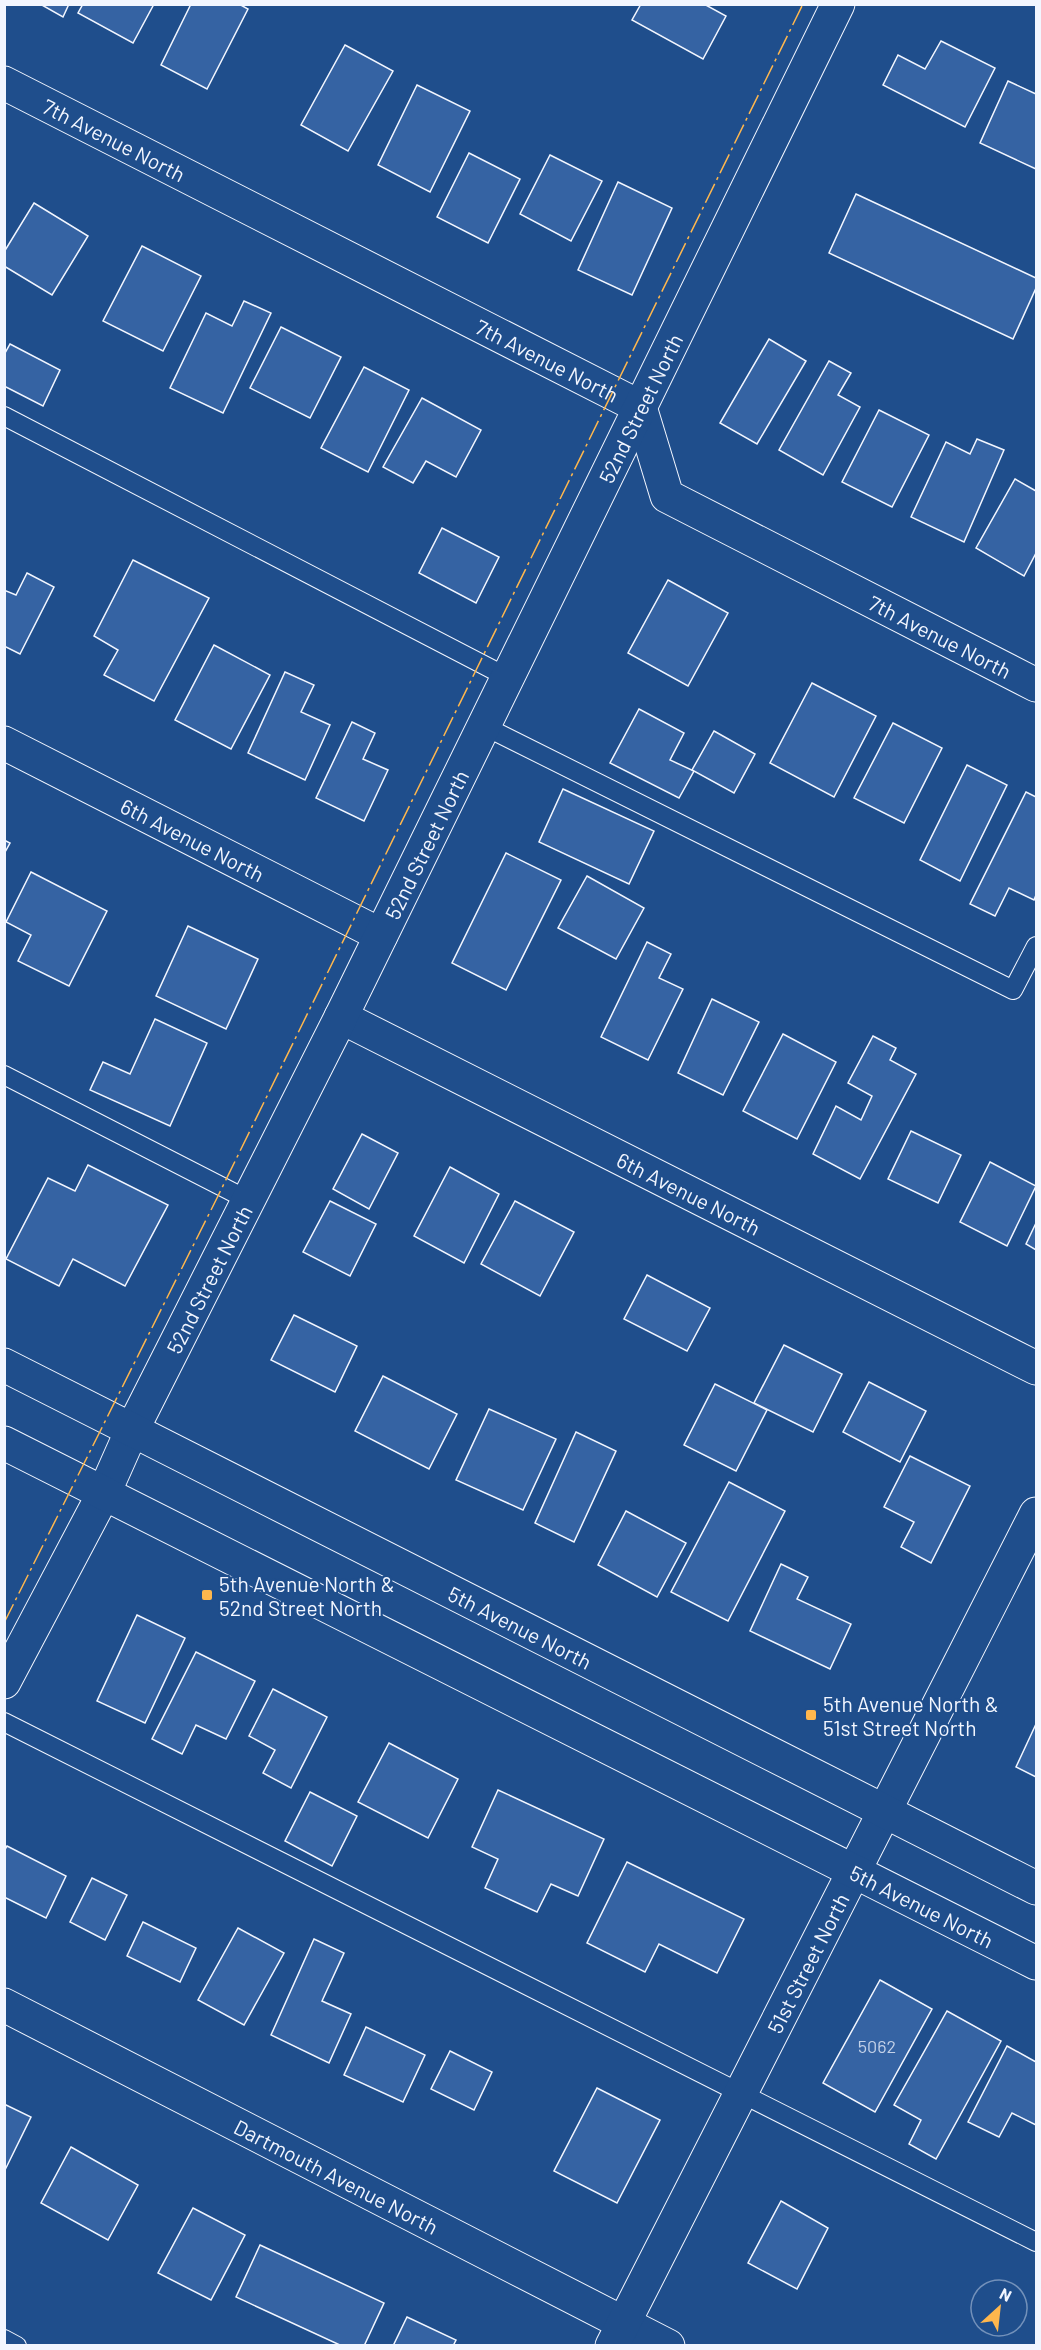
<svg xmlns="http://www.w3.org/2000/svg" width="1041" height="2350" font-family="Barlow,sans-serif">
  <style>
    .building { fill: #3563a3; stroke: #f2f6ff; stroke-width: 1.5 }
    .lines { fill: none; stroke-linecap: round; stroke-linejoin: round }
    .lane-casing { stroke: #f2f6ff; stroke-width: 20 }
    .street-casing { stroke: #f2f6ff; stroke-width: 35 }
    .primary-casing { stroke: #f2f6ff; stroke-width: 35 }
    .lane { stroke: #1f4e8c; stroke-width: 18 }
    .street { stroke: #1f4e8c; stroke-width: 33 }
    .primary { stroke: #1f4e8c; stroke-width: 33 }
    .power { stroke: #ffb74d; stroke-width: 1.5; stroke-dasharray: 21 4.5 3 4.5; stroke-linecap: butt }
    .poi-dot { fill: #ffb74d; stroke: #1f4e8c; stroke-width: 2 }
    .labels { text-anchor: middle; dominant-baseline: central; stroke-width: 4.5; stroke-linejoin: round; paint-order: stroke }
    .number-label { font-size: 18px; fill: #c3d1e8 }
    .street-label { font-size: 21px; fill: #f2f6ff; stroke: #1f4e8c }
    .poi-label { font-size: 21px; fill: #f2f6ff; stroke: #1f4e8c; text-anchor: start }
  </style>
  <rect width="100%" height="100%" fill="#1f4e8c"/>
  <!-- building -->
  <g class="building">
    <polygon points="40,4 69,4 63,17"/>
    <polygon points="83,4 154,4 133,43 78,13"/>
    <polygon points="191,4 239,4 248,9 207,89 161,65"/>
    <polygon points="641,4 704,4 726,16 703,59 632,20"/>
    <polygon points="941,41 995,68 965,127 883,85 898,55 925,69"/>
    <polygon points="345,45 393,71 348,151 301,125"/>
    <polygon points="1008,81 1036,94 1036,169 980,143"/>
    <polygon points="417,85 470,111 430,192 378,165"/>
    <polygon points="469,153 520,179 488,243 437,217"/>
    <polygon points="550,155 602,181 571,241 520,214"/>
    <polygon points="618,182 672,208 632,295 578,270"/>
    <polygon points="856,194 1036,278 1036,288 1013,339 829,253"/>
    <polygon points="34,203 88,236 52,295 4,266 4,252"/>
    <polygon points="142,246 201,276 163,351 103,321"/>
    <polygon points="244,301 271,313 223,413 170,388 206,313 232,326"/>
    <polygon points="281,327 341,357 310,418 250,388"/>
    <polygon points="769,339 806,361 757,444 720,423"/>
    <polygon points="10,344 60,370 43,406 4,386 4,355"/>
    <polygon points="829,361 851,373 838,395 860,407 823,475 779,450"/>
    <polygon points="364,367 409,390 368,472 321,448"/>
    <polygon points="422,398 481,430 456,477 426,461 413,483 383,467"/>
    <polygon points="879,410 929,435 892,507 842,482"/>
    <polygon points="977,439 1004,450 964,542 911,517 946,442 970,454"/>
    <polygon points="1015,479 1036,491 1036,553 1024,576 976,548"/>
    <polygon points="442,528 499,557 476,603 419,573"/>
    <polygon points="133,560 209,598 154,701 104,675 118,650 94,636"/>
    <polygon points="27,573 54,587 20,654 4,646 4,590 16,595"/>
    <polygon points="668,580 728,613 688,686 628,653"/>
    <polygon points="214,645 270,675 231,749 175,720"/>
    <polygon points="285,672 314,685 301,712 330,725 305,780 248,753"/>
    <polygon points="812,683 876,716 834,797 770,763"/>
    <polygon points="639,709 684,733 670,760 694,771 679,798 610,763"/>
    <polygon points="352,722 375,733 363,759 388,770 364,821 316,798"/>
    <polygon points="893,723 942,748 904,823 854,798"/>
    <polygon points="714,731 755,754 734,793 692,770"/>
    <polygon points="967,765 1007,785 960,881 920,860"/>
    <polygon points="563,789 654,831 629,884 539,842"/>
    <polygon points="1026,792 1036,797 1036,895 1034,900 1009,888 995,916 970,904"/>
    <polygon points="4,840 10,843 4,854"/>
    <polygon points="506,853 561,880 506,990 452,963"/>
    <polygon points="31,872 107,911 69,986 18,961 31,935 6,922"/>
    <polygon points="587,876 644,908 616,959 558,928"/>
    <polygon points="188,926 258,959 226,1029 156,996"/>
    <polygon points="647,942 671,954 659,978 683,989 648,1060 601,1037"/>
    <polygon points="712,999 759,1022 723,1095 678,1073"/>
    <polygon points="155,1019 207,1043 170,1126 90,1090 103,1062 130,1074"/>
    <polygon points="783,1034 836,1062 797,1139 743,1111"/>
    <polygon points="873,1036 896,1048 890,1060 916,1074 860,1179 813,1154 836,1106 861,1120 872,1096 848,1083"/>
    <polygon points="911,1131 961,1155 938,1203 888,1179"/>
    <polygon points="362,1134 398,1153 369,1209 333,1189"/>
    <polygon points="990,1162 1036,1186 1007,1246 960,1222"/>
    <polygon points="88,1165 168,1205 125,1286 73,1259 59,1286 6,1259 48,1178 75,1191"/>
    <polygon points="450,1167 499,1194 464,1263 414,1236"/>
    <polygon points="330,1201 376,1224 350,1276 303,1252"/>
    <polygon points="515,1201 574,1232 540,1296 481,1264"/>
    <polygon points="1036,1223 1036,1250 1026,1244"/>
    <polygon points="647,1275 710,1308 687,1351 624,1319"/>
    <polygon points="294,1315 357,1346 335,1392 271,1360"/>
    <polygon points="784,1345 842,1374 813,1432 754,1403"/>
    <polygon points="383,1376 457,1414 429,1469 355,1431"/>
    <polygon points="869,1382 926,1411 900,1462 843,1432"/>
    <polygon points="715,1384 767,1410 736,1471 684,1445"/>
    <polygon points="489,1409 556,1439 523,1510 456,1480"/>
    <polygon points="576,1432 616,1451 574,1542 535,1523"/>
    <polygon points="910,1456 970,1486 931,1563 901,1547 914,1522 884,1507"/>
    <polygon points="729,1482 785,1511 728,1621 671,1592"/>
    <polygon points="626,1511 686,1543 657,1597 598,1565"/>
    <polygon points="781,1564 808,1577 797,1599 851,1624 830,1669 750,1631"/>
    <polygon points="137,1615 185,1638 145,1723 97,1701"/>
    <polygon points="196,1652 255,1681 226,1739 196,1725 182,1754 152,1739"/>
    <polygon points="273,1689 327,1717 291,1788 263,1773 275,1750 249,1736"/>
    <polygon points="1036,1724 1036,1777 1016,1767"/>
    <polygon points="389,1743 458,1779 428,1838 358,1802"/>
    <polygon points="498,1790 604,1839 578,1896 551,1884 537,1912 485,1888 498,1859 472,1847"/>
    <polygon points="310,1792 357,1816 332,1866 285,1841"/>
    <polygon points="7,1846 66,1876 46,1918 4,1897 4,1851"/>
    <polygon points="627,1862 744,1919 717,1973 659,1944 645,1972 587,1943"/>
    <polygon points="92,1878 127,1895 105,1940 70,1922"/>
    <polygon points="143,1922 196,1948 180,1982 127,1956"/>
    <polygon points="238,1928 284,1953 244,2025 198,2000"/>
    <polygon points="314,1939 344,1953 322,2001 351,2014 329,2063 271,2035"/>
    <polygon points="880,1980 932,2009 875,2112 823,2083"/>
    <polygon points="947,2011 1001,2041 936,2159 909,2144 921,2120 894,2105"/>
    <polygon points="366,2027 425,2055 403,2102 344,2075"/>
    <polygon points="1007,2046 1036,2062 1036,2125 1012,2113 999,2137 968,2122"/>
    <polygon points="450,2051 492,2072 474,2110 431,2089"/>
    <polygon points="597,2088 660,2120 617,2203 554,2171"/>
    <polygon points="4,2104 31,2117 4,2172"/>
    <polygon points="71,2147 138,2185 108,2240 41,2203"/>
    <polygon points="781,2201 828,2228 797,2289 748,2263"/>
    <polygon points="193,2208 245,2235 211,2300 158,2273"/>
    <polygon points="260,2245 384,2303 364,2346 342,2346 236,2297"/>
    <polygon points="407,2317 456,2340 453,2346 393,2346"/>
  </g>
  <g class="lines">
    <defs>
      <g id="lane">
        <polyline points="4,416 507,677"/>
        <polyline points="484,726 1013,990 1036,946"/>
        <polyline points="4,1075 248,1200"/>
        <polyline points="4,1722 1036,2242"/>
        <polyline points="4,2339 17,2346"/>
      </g>
      <g id="street">
        <path id="s1" d="M4,83L640,407L667,496L1036,685"/>
        <path id="s2" d="M4,743L381,935"/>
        <path id="s3" d="M341,1017L1036,1368"/>
        <path id="s4" d="M4,1682L104,1493L132,1430L341,1017L838,4"/>
        <path id="s5" d="M4,2005L668,2346"/>
        <path id="s6" d="M612,2346L1036,1514"/>
      </g>
      <g id="primary">
        <path id="s7" d="M4,1365L1036,1888"/>
        <path id="s8" d="M4,1443L1036,1963"/>
      </g>
    </defs>
    <!-- lane casing -->
    <use href="#lane" class="lane-casing"/>
    <!-- street casing -->
    <use href="#street" class="street-casing"/>
    <!-- primary casing -->
    <use href="#primary" class="primary-casing"/>
    <!-- lane -->
    <use href="#lane" class="lane"/>
    <!-- street -->
    <use href="#street" class="street"/>
    <!-- primary -->
    <use href="#primary" class="primary"/>
    <!-- power -->
    <polyline class="power" points="4,1623 217,1198 803,4"/>
  </g>
  <!-- markers -->
  <g class="poi-dot">
    <rect x="201" y="1589" width="12" height="12" rx="3"/>
    <rect x="805" y="1709" width="12" height="12" rx="3"/>
  </g>
  <g class="labels">
    <!-- number labels -->
    <g class="number-label">
      <text x="877" y="2046">5062</text>
    </g>
    <!-- street labels -->
    <g class="street-label">
      <text stroke="none"><textPath href="#s1" startOffset="124">7th Avenue North</textPath></text>
      <text stroke="none"><textPath href="#s1" startOffset="610">7th Avenue North</textPath></text>
      <text stroke="none"><textPath href="#s4" startOffset="1424">52nd Street North</textPath></text>
      <text stroke="none"><textPath href="#s1" startOffset="1114">7th Avenue North</textPath></text>
      <text stroke="none"><textPath href="#s2" startOffset="212">6th Avenue North</textPath></text>
      <text stroke="none"><textPath href="#s4" startOffset="938">52nd Street North</textPath></text>
      <text stroke="none"><textPath href="#s3" startOffset="390">6th Avenue North</textPath></text>
      <text stroke="none"><textPath href="#s4" startOffset="452">52nd Street North</textPath></text>
      <text stroke="none"><textPath href="#s7" startOffset="579">5th Avenue North</textPath></text>
      <text stroke="none"><textPath href="#s8" startOffset="1028">5th Avenue North</textPath></text>
      <text stroke="none"><textPath href="#s6" startOffset="430">51st Street North</textPath></text>
      <text stroke="none"><textPath href="#s5" startOffset="374">Dartmouth Avenue North</textPath></text>
    </g>
    <!-- poi labels -->
    <g class="poi-label">
      <text x="219" y="1583">5th Avenue North &amp;<tspan x="219" dy="24">52nd Street North</tspan></text>
      <text x="823" y="1703">5th Avenue North &amp;<tspan x="823" dy="24">51st Street North</tspan></text>
    </g>
  </g>
  <!-- border -->
  <rect width="1041" height="2350" fill="none" stroke="#f2f6ff" stroke-width="12"/>
  <!-- north arrow -->
  <g transform="translate(999 2308) rotate(27)"><circle r="28" fill="#1f4e8c" stroke="#7391ba" stroke-width="1.5"/>
  <path d="M0-4.5L10 22L0 15L-10 22Z" fill="#ffb74d"/>
  <text y="-9" font-size="16" font-weight="bold" text-anchor="middle" fill="#f2f6ff">N</text>
  </g>
</svg>
